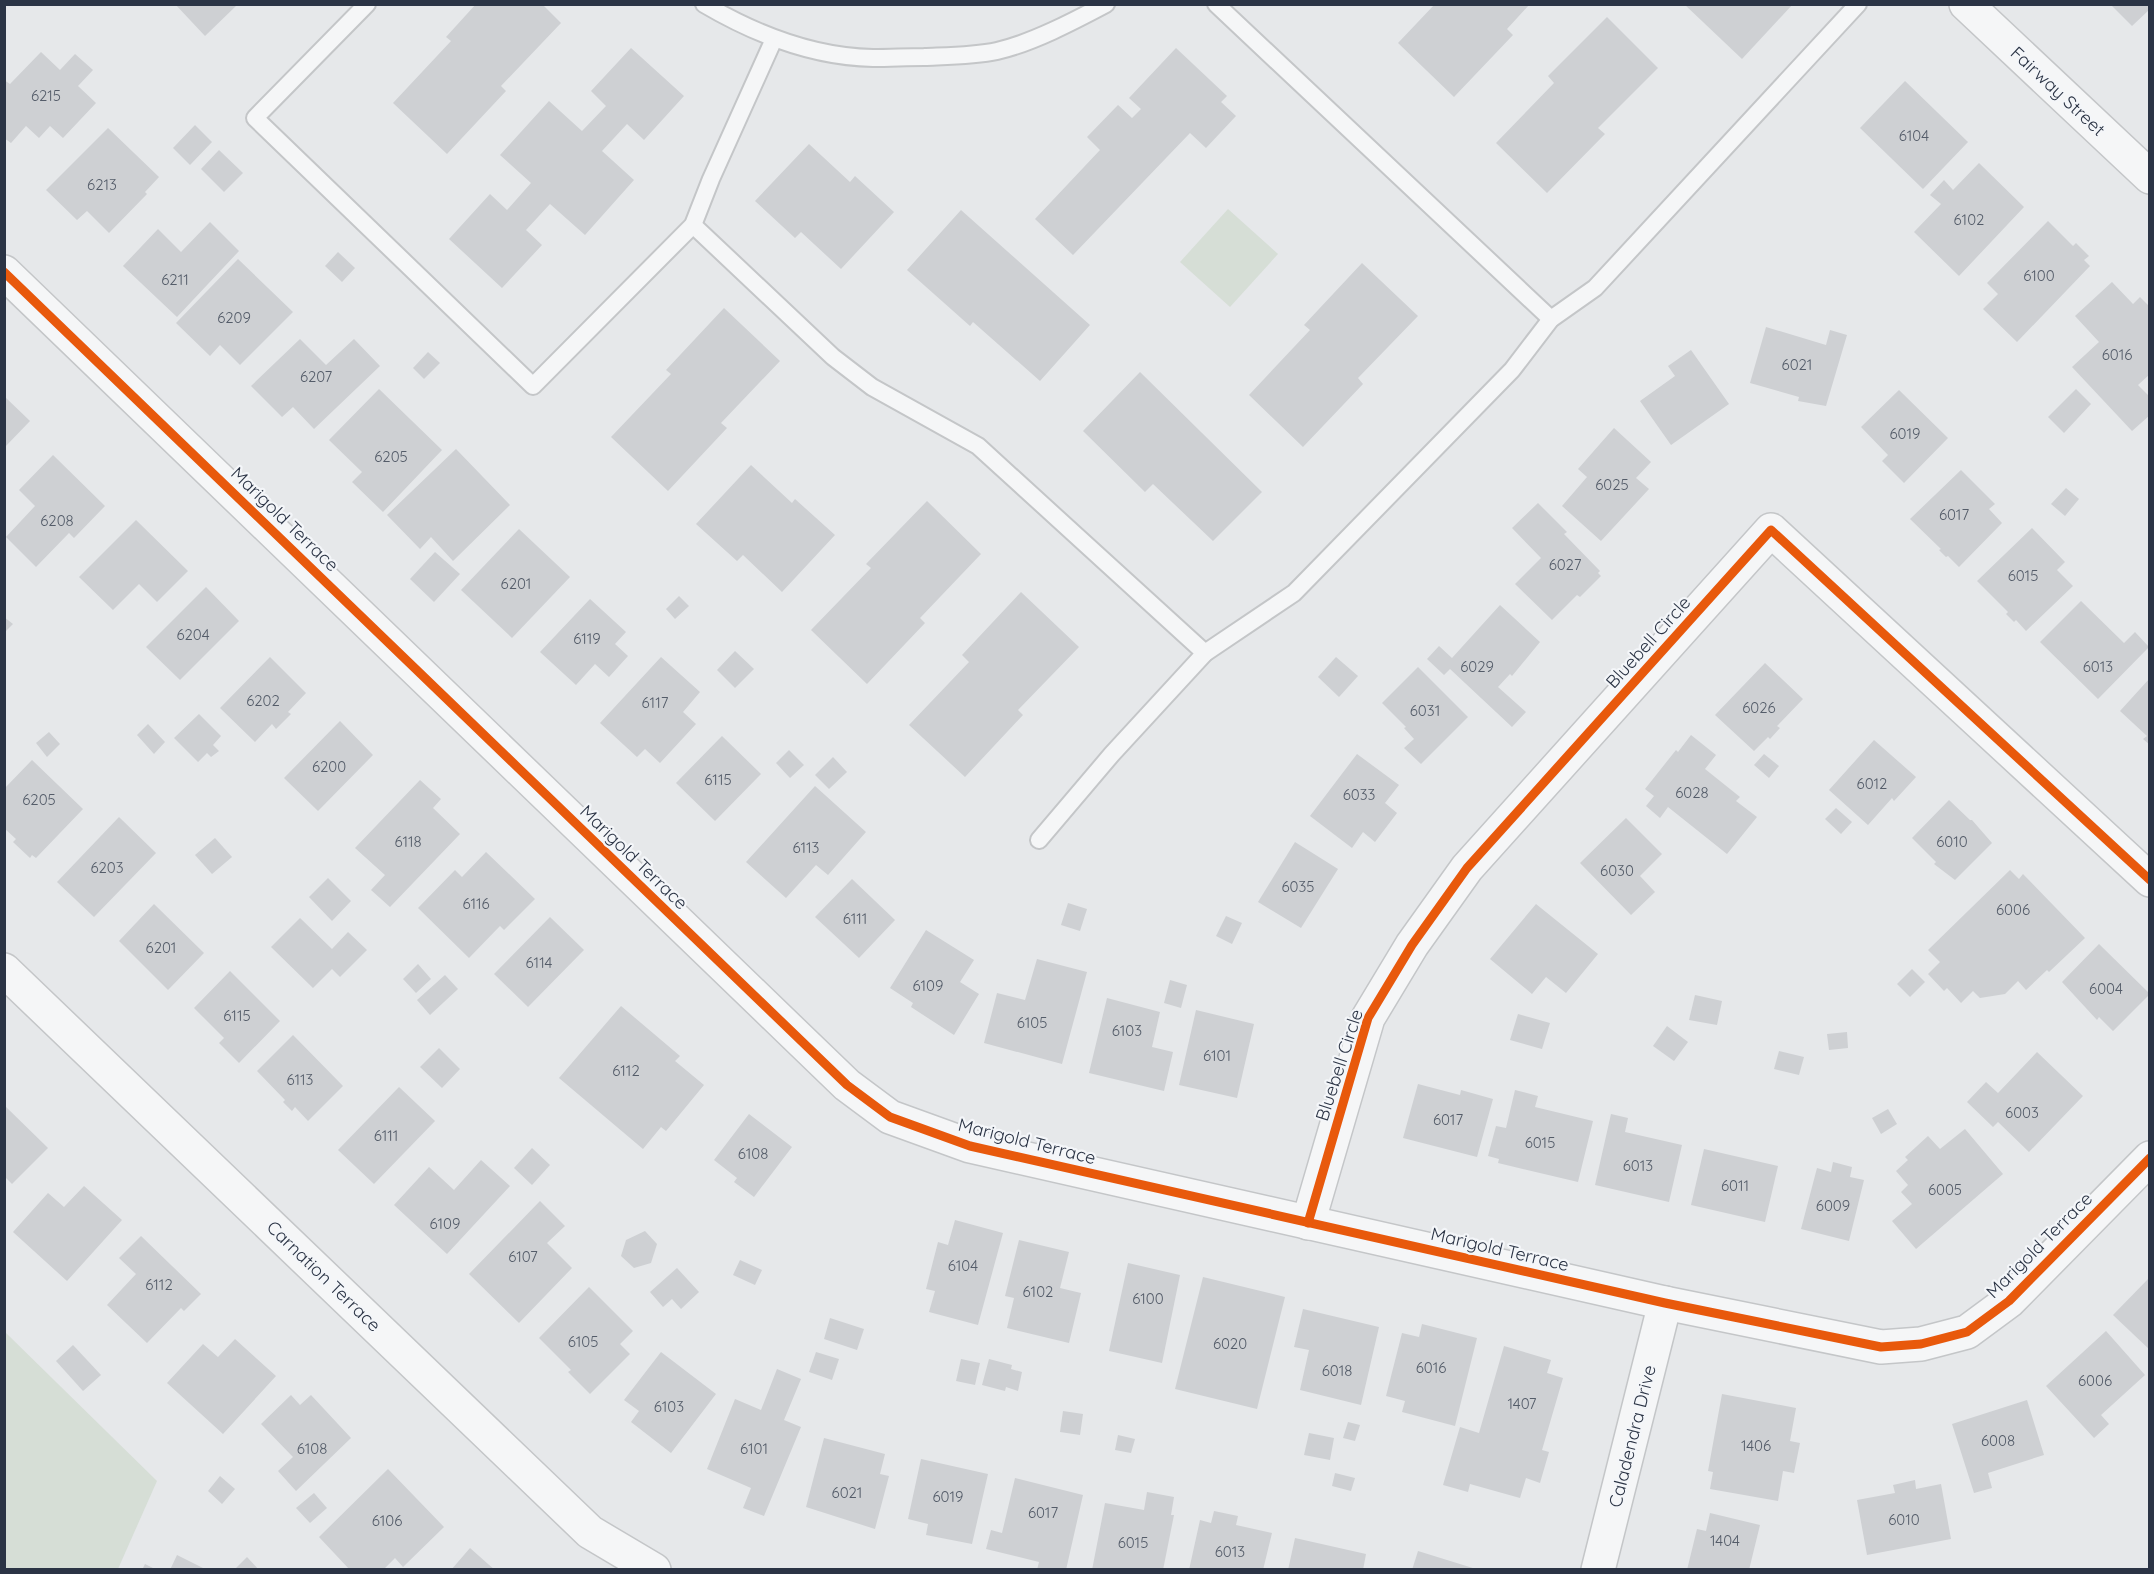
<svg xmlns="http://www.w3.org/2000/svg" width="2154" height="1574" font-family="Quicksand,sans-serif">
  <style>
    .green { fill: #d6ded6 }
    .building { fill: #ced0d3 }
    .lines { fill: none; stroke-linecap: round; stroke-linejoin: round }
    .lane-casing { stroke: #c4c6c8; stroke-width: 20 }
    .street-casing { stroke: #c4c6c8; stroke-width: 36 }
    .lane { stroke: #f5f6f7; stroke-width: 16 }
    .street { stroke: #f5f6f7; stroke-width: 33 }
    .cycleway-casing { stroke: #f4f6f9; stroke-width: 13 }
    .cycleway { stroke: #e8590c; stroke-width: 9 }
    .labels { text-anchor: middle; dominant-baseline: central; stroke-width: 4.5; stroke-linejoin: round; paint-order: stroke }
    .number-label { font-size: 15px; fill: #545c69 }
    .street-label { font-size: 18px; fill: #2b3445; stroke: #f4f6f9 }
  </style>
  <rect width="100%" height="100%" fill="#e6e8ea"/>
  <!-- green -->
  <g class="green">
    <polygon points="1228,209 1278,254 1230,307 1180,262"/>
    <polygon points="5,1332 157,1481 118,1569 5,1569"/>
  </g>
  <!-- building -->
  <g class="building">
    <polygon points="175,4 238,4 205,36"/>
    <polygon points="476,4 542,4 561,23 501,86 506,91 447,154 393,103 451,41 446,37"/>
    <polygon points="1435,4 1530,4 1507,29 1513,35 1454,97 1398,43"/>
    <polygon points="1684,4 1793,4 1742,59"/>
    <polygon points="2110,4 2150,4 2150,9 2132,26"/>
    <polygon points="1607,17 1658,68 1598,128 1605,134 1547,193 1496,143 1554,83 1548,76"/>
    <polygon points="631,48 684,96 644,140 627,124 602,151 634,180 585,235 550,204 526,230 542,245 502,288 449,239 490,194 507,210 531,183 500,155 549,101 582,131 606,106 591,91"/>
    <polygon points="1176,48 1227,96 1221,102 1236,116 1206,148 1190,133 1073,255 1035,219 1100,150 1087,137 1118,105 1132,118 1141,109 1129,98"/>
    <polygon points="41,52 60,70 75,54 93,70 78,86 96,103 63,138 50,126 39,138 26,126 11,143 4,138 4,80 10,84"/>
    <polygon points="1905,81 1968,142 1923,189 1860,128"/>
    <polygon points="195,125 212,142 190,165 173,148"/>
    <polygon points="108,128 159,177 145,192 147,194 109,233 87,211 77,220 46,190"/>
    <polygon points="809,144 850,182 855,176 894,212 841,269 801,232 795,238 755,201"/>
    <polygon points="219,150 243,173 224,192 201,169"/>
    <polygon points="1979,163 2024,207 1959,276 1914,232 1941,204 1930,195 1944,180 1953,190"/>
    <polygon points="961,210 1090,325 1040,381 973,322 970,326 907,270"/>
    <polygon points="2048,221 2073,246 2076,243 2089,256 2084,260 2090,266 2017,342 1983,309 1998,294 1987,283"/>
    <polygon points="210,222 239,251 177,317 123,266 158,229 181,252"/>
    <polygon points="338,252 355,268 342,282 325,266"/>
    <polygon points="238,259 293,312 240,365 220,345 210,356 176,323"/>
    <polygon points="1362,263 1418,316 1358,378 1363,384 1303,447 1249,395 1310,330 1304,325"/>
    <polygon points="2112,282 2133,304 2140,297 2150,307 2150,374 2138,385 2150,397 2150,415 2132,431 2072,367 2099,342 2075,316"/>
    <polygon points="724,308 780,361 721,423 727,428 668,491 611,437 671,374 666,370"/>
    <polygon points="1766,327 1826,345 1830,330 1847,335 1826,406 1798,401 1799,397 1750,383"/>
    <polygon points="300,339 326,365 354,339 380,366 314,429 293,407 282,417 251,386"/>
    <polygon points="1691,350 1729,404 1671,445 1640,401 1675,376 1668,366"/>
    <polygon points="428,352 440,363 424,379 413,368"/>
    <polygon points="1140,372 1262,492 1213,541 1153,484 1145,492 1083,431"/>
    <polygon points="379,389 442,450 383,512 352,482 362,472 329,440"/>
    <polygon points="2076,389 2091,404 2064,433 2048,417"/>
    <polygon points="1899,390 1948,438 1904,483 1882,461 1888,455 1861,427"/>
    <polygon points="4,396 30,421 4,448"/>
    <polygon points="1614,428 1651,462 1636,478 1649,489 1601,541 1562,506 1587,477 1578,469"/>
    <polygon points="456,449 510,505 453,561 431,537 420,549 387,515"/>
    <polygon points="53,455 105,506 74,538 69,533 36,567 6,537 35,506 19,490"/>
    <polygon points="751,465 792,503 795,499 835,535 782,592 743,555 737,561 696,524"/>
    <polygon points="1961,470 1995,504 1989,509 2002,523 1959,567 1948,556 1946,557 1939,550 1941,549 1910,519"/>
    <polygon points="2066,488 2079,499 2065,516 2051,504"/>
    <polygon points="927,501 981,554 920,618 925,623 867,684 811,630 871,568 866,564"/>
    <polygon points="1538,503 1567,532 1564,534 1600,571 1598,573 1601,576 1580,597 1577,595 1552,620 1515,584 1541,558 1512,528"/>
    <polygon points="136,520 188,571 157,602 139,584 113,610 79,577"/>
    <polygon points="2032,528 2065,562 2057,570 2073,586 2026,631 2016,620 2014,622 2006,614 2008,612 1977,581"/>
    <polygon points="519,529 570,577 512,638 461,590"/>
    <polygon points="435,552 460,574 434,602 410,579"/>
    <polygon points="206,587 239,621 180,680 146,647"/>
    <polygon points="1021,592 1079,647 1018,710 1023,715 965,777 909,725 969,662 962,655"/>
    <polygon points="679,596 689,606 675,619 666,609"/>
    <polygon points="590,599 626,632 615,644 628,656 609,677 595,664 576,685 540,652"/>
    <polygon points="2081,601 2124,643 2135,632 2149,647 2098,699 2040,642"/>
    <polygon points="1500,605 1540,642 1512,676 1510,674 1498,687 1526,712 1512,727 1450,669 1444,675 1427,659 1439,646 1452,658"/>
    <polygon points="4,617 13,624 4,633"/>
    <polygon points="735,651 754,669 735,688 717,670"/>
    <polygon points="270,657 306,693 288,712 291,714 276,729 272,724 255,742 220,708"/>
    <polygon points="661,657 700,692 683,712 696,724 660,763 645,749 637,757 600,723"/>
    <polygon points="1336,657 1358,676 1339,697 1318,677"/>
    <polygon points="1765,663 1803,699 1777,726 1780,728 1770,739 1768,737 1754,751 1715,715"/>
    <polygon points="1418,667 1468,717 1421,764 1404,748 1414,739 1404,728 1406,727 1382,703"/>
    <polygon points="2150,678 2150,745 2143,739 2147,736 2120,711"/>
    <polygon points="199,714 221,736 213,745 219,751 211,757 207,753 198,762 174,738"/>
    <polygon points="340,721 373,755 318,811 284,778"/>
    <polygon points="148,724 165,742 154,754 137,735"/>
    <polygon points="49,732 60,744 47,757 36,743"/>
    <polygon points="1691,735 1716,755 1705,769 1740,797 1736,801 1757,817 1727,854 1668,807 1660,818 1646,806 1654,796 1645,789 1676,750 1678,752"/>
    <polygon points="722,736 761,774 715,821 676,783"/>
    <polygon points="1874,740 1916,777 1894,801 1892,798 1868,825 1829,790"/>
    <polygon points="789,750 804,765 790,778 776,763"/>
    <polygon points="1357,754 1399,785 1385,803 1397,813 1375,842 1363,832 1352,848 1310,816"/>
    <polygon points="1764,754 1779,766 1769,778 1754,765"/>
    <polygon points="833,757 847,772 829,789 815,775"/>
    <polygon points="32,760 83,809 36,858 32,855 30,858 13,842 16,839 4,828 4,789"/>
    <polygon points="420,780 441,799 433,808 460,834 390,907 371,890 385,875 355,848"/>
    <polygon points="815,786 866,832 828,875 816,865 786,898 746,862"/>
    <polygon points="1949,800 1970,820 1972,820 1992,843 1955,880 1934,864 1936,862 1912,838"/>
    <polygon points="1836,808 1852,822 1841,834 1825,819"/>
    <polygon points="119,817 156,853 94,917 57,882"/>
    <polygon points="1626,818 1662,854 1640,876 1655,892 1631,915 1580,863"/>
    <polygon points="215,838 232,857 212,874 195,855"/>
    <polygon points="1295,842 1338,869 1301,928 1258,902"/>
    <polygon points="486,852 535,899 504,930 500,926 469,958 418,908 455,870 462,877"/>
    <polygon points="2010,870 2019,879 2023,874 2085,938 2049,972 2047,970 2026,990 2018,981 2005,994 1980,998 1973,991 1961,1003 1947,988 1944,991 1928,974 1940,962 1928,950"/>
    <polygon points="328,878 351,901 332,921 309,897"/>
    <polygon points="852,879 895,920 859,958 815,917"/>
    <polygon points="1068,903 1087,909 1080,931 1061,925"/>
    <polygon points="154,904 204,953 168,990 119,941"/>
    <polygon points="1536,904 1598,954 1566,993 1546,977 1532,994 1490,959"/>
    <polygon points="1226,916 1242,923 1232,944 1216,936"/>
    <polygon points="550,917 584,950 528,1007 494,974"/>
    <polygon points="300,918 332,949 348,932 367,950 340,977 332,969 313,988 271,947"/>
    <polygon points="926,930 974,960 960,982 979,994 954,1035 911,1007 913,1003 890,988"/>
    <polygon points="2099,944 2150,994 2113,1031 2099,1017 2097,1020 2062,982"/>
    <polygon points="1037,959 1087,972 1062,1064 984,1043 997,993 1025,1000"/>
    <polygon points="418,964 431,979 416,993 403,979"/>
    <polygon points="1912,969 1925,982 1910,997 1897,984"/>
    <polygon points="230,971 280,1021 239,1063 219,1043 224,1038 194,1008"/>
    <polygon points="445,975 458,989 430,1015 417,1000"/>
    <polygon points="1170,980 1187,985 1181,1008 1164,1003"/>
    <polygon points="1695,995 1722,1001 1717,1025 1689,1020"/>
    <polygon points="1107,998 1160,1012 1152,1047 1173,1052 1164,1091 1089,1073"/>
    <polygon points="621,1006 680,1056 675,1061 704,1085 666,1131 661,1127 643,1149 559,1078"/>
    <polygon points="1196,1010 1254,1024 1237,1098 1179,1085"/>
    <polygon points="1518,1014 1550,1023 1542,1049 1510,1040"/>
    <polygon points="1667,1026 1688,1042 1674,1061 1653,1046"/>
    <polygon points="1847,1032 1848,1048 1829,1050 1827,1034"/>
    <polygon points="293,1035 343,1086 308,1121 295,1107 292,1111 283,1102 285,1100 257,1071"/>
    <polygon points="439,1048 460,1069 442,1088 420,1067"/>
    <polygon points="1779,1051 1804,1057 1799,1075 1774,1069"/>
    <polygon points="2037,1052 2083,1096 2029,1152 1998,1122 1993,1127 1967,1102 1986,1082 1998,1093"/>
    <polygon points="1418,1084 1460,1095 1461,1090 1493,1099 1477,1157 1403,1138"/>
    <polygon points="399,1087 435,1121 374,1184 338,1150"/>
    <polygon points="1515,1090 1538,1096 1535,1107 1593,1121 1578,1182 1498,1163 1499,1159 1488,1156 1496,1126 1506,1128"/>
    <polygon points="4,1105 48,1148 12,1184 4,1176"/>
    <polygon points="1888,1109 1897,1124 1881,1134 1872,1118"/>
    <polygon points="749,1114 792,1147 754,1197 734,1182 737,1178 714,1160"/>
    <polygon points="1611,1114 1628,1118 1625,1132 1682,1145 1669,1202 1595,1185"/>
    <polygon points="1965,1129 2003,1174 1916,1249 1892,1221 1912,1204 1901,1192 1908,1185 1896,1171 1908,1160 1905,1157 1928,1136 1940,1149"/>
    <polygon points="532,1148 550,1165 532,1185 514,1168"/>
    <polygon points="1704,1149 1778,1166 1765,1222 1691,1205"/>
    <polygon points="481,1160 510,1186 447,1254 394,1205 429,1167 454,1190"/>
    <polygon points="1833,1162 1852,1167 1850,1177 1864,1180 1849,1241 1801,1229 1817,1168 1831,1172"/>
    <polygon points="84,1186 122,1220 67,1281 13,1232 48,1193 64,1207"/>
    <polygon points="540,1201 565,1226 547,1243 572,1268 519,1323 469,1274"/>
    <polygon points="955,1220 1003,1233 978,1325 929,1312 935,1291 926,1289 938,1242 948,1245"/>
    <polygon points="645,1231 657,1244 651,1263 634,1268 621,1256 626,1240"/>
    <polygon points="141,1236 201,1294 184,1311 181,1308 147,1343 107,1305 136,1274 119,1258"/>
    <polygon points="1019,1240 1069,1252 1060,1288 1081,1293 1069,1343 1007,1328 1014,1298 1005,1296"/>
    <polygon points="740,1260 762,1270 755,1285 733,1275"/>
    <polygon points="1128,1263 1180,1275 1162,1363 1109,1351"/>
    <polygon points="677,1268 699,1292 681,1309 672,1299 663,1307 650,1292"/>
    <polygon points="1203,1277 1285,1297 1257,1409 1175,1389"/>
    <polygon points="2150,1277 2150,1350 2113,1315"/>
    <polygon points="589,1287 633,1331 620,1344 630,1354 590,1394 568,1372 571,1370 539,1338"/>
    <polygon points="1303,1309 1379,1327 1361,1405 1300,1390 1309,1350 1294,1347"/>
    <polygon points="830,1318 864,1329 857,1350 824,1339"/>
    <polygon points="1422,1324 1477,1338 1455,1426 1402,1412 1405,1401 1386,1396 1402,1333 1419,1337"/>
    <polygon points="2106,1331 2145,1375 2101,1415 2109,1424 2094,1438 2046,1386"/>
    <polygon points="235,1339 276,1376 223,1434 167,1383 203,1344 218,1357"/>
    <polygon points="73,1345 101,1375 83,1391 56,1361"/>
    <polygon points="1504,1346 1551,1360 1547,1373 1563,1378 1542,1450 1549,1452 1540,1483 1526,1478 1520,1498 1470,1484 1468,1492 1443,1485 1460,1427 1479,1433"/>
    <polygon points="661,1352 716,1394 671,1453 631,1422 639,1411 624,1400"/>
    <polygon points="816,1352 839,1359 832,1380 809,1372"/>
    <polygon points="961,1359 980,1363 975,1385 956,1381"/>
    <polygon points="989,1359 1012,1365 1011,1369 1022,1372 1018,1391 1006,1387 1005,1391 982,1385"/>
    <polygon points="777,1369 801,1379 784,1420 801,1427 764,1516 743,1508 751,1488 707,1469 735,1399 761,1410"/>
    <polygon points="1722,1394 1796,1408 1790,1441 1800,1443 1794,1473 1783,1471 1778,1501 1710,1489 1713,1472 1708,1471"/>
    <polygon points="291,1395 300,1405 311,1395 351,1438 296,1491 278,1471 293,1457 261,1424"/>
    <polygon points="2027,1400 2044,1455 1988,1473 1992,1488 1974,1493 1952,1424"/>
    <polygon points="1063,1411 1083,1414 1080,1435 1060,1432"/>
    <polygon points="1348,1422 1360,1425 1355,1441 1343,1438"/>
    <polygon points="1309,1433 1334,1438 1330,1460 1304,1455"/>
    <polygon points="1118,1435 1135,1439 1131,1453 1115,1450"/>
    <polygon points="824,1438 885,1454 880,1474 889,1476 875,1529 806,1507"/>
    <polygon points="921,1459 988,1474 972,1544 926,1535 928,1524 908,1519"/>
    <polygon points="388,1469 444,1527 403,1567 395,1558 383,1570 350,1570 319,1537"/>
    <polygon points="1335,1473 1355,1478 1351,1491 1332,1486"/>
    <polygon points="220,1476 235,1489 222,1504 208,1491"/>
    <polygon points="1015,1478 1083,1495 1066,1570 1037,1570 1039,1562 986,1549 991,1530 1002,1533"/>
    <polygon points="1915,1480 1916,1489 1941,1484 1951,1539 1867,1555 1857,1500 1895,1493 1893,1485"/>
    <polygon points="1147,1492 1174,1497 1171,1515 1174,1515 1163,1570 1092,1570 1105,1503 1144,1510"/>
    <polygon points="314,1493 327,1508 310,1523 296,1508"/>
    <polygon points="1214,1511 1238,1516 1236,1525 1272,1533 1263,1570 1189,1570 1200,1520 1211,1523"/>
    <polygon points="1710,1513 1760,1525 1749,1570 1687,1570 1697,1529 1706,1531"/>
    <polygon points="1295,1538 1366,1554 1363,1570 1288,1570"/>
    <polygon points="470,1548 488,1564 495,1570 451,1570"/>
    <polygon points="1418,1551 1476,1569 1476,1570 1412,1570"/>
    <polygon points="177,1555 207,1570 170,1570"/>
    <polygon points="247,1557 259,1570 234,1570"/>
    <polygon points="145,1564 157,1570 142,1570"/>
  </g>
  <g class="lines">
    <defs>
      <g id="lane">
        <polyline points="367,4 255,118 533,386 693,225 711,179 774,39"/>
        <path d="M704,4C755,34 813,57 873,58C890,58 907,57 924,57C947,56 974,56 997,51C1032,43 1074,21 1106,4"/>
        <polyline points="1216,4 1551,319"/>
        <polyline points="693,225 833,357 872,387 978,446 1205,653"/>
        <polyline points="1039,840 1112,754 1205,653 1294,593 1512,370 1551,319 1595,288 1858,4"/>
      </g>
      <g id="street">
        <polyline points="1966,4 2150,177"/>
        <polyline points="4,272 847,1085 890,1117 970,1146 1665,1303 1881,1347 1921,1344 1967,1332 2009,1301 2150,1158"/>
        <polyline points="4,970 590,1532 654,1570"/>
        <polyline points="1308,1223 1368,1018 1412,945 1467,868 1771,530 2150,880"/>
        <polyline points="1598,1570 1665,1303"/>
      </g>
    </defs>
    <!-- lane casing -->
    <use href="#lane" class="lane-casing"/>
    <!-- street casing -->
    <use href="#street" class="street-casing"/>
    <!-- lane -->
    <use href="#lane" class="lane"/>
    <!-- street -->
    <use href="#street" class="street"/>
    <defs>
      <g id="cycleway">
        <polyline points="4,272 847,1085 890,1117 970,1146 1665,1303 1881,1347 1921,1344 1967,1332 2009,1301 2150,1158"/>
        <polyline points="1308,1223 1368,1018 1412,945 1467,868 1771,530 2150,880"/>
      </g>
    </defs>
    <!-- cycleway casing -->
    <use href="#cycleway" class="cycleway-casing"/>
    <!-- cycleway -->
    <use href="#cycleway" class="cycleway"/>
  </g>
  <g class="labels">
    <!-- number labels -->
    <g class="number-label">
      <text x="46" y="95">6215</text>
      <text x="1914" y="135">6104</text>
      <text x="102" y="184">6213</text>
      <text x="1969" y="219">6102</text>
      <text x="2039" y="275">6100</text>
      <text x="175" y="279">6211</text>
      <text x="234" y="317">6209</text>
      <text x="2117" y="354">6016</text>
      <text x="1797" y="364">6021</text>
      <text x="316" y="376">6207</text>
      <text x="1905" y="433">6019</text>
      <text x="391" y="456">6205</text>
      <text x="1612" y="484">6025</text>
      <text x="1954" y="514">6017</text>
      <text x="57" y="520">6208</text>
      <text x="1565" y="564">6027</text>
      <text x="2023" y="575">6015</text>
      <text x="516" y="583">6201</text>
      <text x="193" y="634">6204</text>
      <text x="587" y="638">6119</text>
      <text x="1477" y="666">6029</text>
      <text x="2098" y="666">6013</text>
      <text x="263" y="700">6202</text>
      <text x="655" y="702">6117</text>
      <text x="1759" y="707">6026</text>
      <text x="1425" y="710">6031</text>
      <text x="329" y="766">6200</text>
      <text x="718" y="779">6115</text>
      <text x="1872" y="783">6012</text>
      <text x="1692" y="792">6028</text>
      <text x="1359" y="794">6033</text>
      <text x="39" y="799">6205</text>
      <text x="408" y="841">6118</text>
      <text x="1952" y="841">6010</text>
      <text x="806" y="847">6113</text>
      <text x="107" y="867">6203</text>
      <text x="1617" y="870">6030</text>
      <text x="1298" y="886">6035</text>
      <text x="476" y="903">6116</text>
      <text x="2013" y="909">6006</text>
      <text x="855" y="918">6111</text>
      <text x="161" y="947">6201</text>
      <text x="539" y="962">6114</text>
      <text x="928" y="985">6109</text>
      <text x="2106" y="988">6004</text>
      <text x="237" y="1015">6115</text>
      <text x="1032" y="1022">6105</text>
      <text x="1127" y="1030">6103</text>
      <text x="1217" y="1055">6101</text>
      <text x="626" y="1070">6112</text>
      <text x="300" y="1079">6113</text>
      <text x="2022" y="1112">6003</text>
      <text x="1448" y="1119">6017</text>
      <text x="386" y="1135">6111</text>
      <text x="1540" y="1142">6015</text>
      <text x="753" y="1153">6108</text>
      <text x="1638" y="1165">6013</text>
      <text x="1735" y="1185">6011</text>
      <text x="1945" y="1189">6005</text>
      <text x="1833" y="1205">6009</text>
      <text x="445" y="1223">6109</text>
      <text x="523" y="1256">6107</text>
      <text x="963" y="1265">6104</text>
      <text x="159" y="1284">6112</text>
      <text x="1038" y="1291">6102</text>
      <text x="1148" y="1298">6100</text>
      <text x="583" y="1341">6105</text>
      <text x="1230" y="1343">6020</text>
      <text x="1431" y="1367">6016</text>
      <text x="1337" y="1370">6018</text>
      <text x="2095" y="1380">6006</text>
      <text x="1522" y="1403">1407</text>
      <text x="669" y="1406">6103</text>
      <text x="1998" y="1440">6008</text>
      <text x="1756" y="1445">1406</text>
      <text x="312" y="1448">6108</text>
      <text x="754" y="1448">6101</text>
      <text x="847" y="1492">6021</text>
      <text x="948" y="1496">6019</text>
      <text x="1043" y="1512">6017</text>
      <text x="1904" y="1519">6010</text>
      <text x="387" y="1520">6106</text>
      <text x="1725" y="1540">1404</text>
      <text x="1133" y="1542">6015</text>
      <text x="1230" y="1551">6013</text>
    </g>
    <!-- street labels -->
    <g class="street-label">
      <text transform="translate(2058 91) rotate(43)">Fairway Street</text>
      <text transform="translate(285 519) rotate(44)">Marigold Terrace</text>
      <text transform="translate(1648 642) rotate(-48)">Bluebell Circle</text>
      <text transform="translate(634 857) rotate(44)">Marigold Terrace</text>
      <text transform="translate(1339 1065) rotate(-72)">Bluebell Circle</text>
      <text transform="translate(1027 1141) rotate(14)">Marigold Terrace</text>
      <text transform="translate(2039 1245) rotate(-45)">Marigold Terrace</text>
      <text transform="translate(1500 1249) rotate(13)">Marigold Terrace</text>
      <text transform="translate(324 1276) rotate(44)">Carnation Terrace</text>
      <text transform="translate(1632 1436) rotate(-76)">Caladendra Drive</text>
    </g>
  </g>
  <!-- border -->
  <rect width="2154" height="1574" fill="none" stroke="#2b3445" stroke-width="12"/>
</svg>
